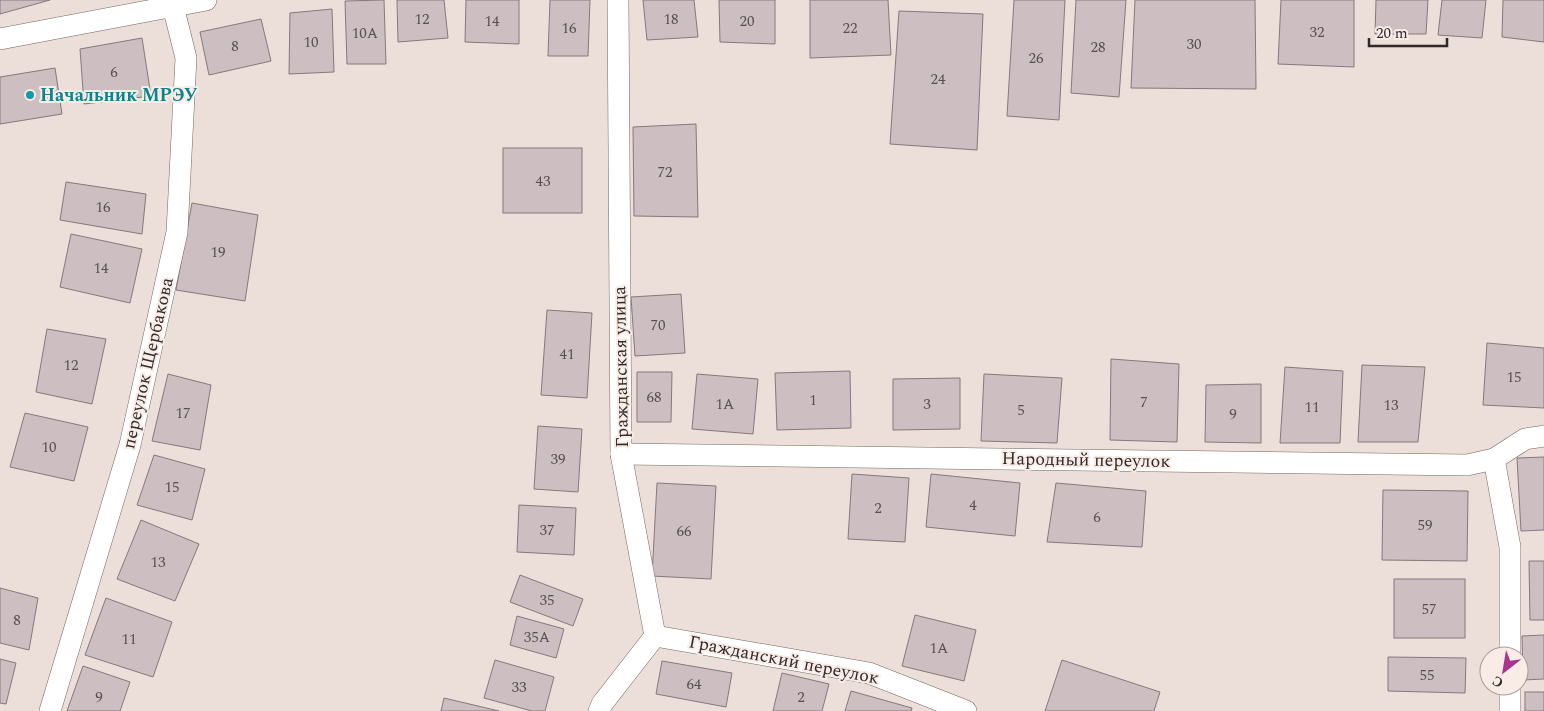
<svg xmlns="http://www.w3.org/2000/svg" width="1544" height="711" font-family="Spectral,serif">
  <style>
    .building { fill: #cdbec2; stroke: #85787c }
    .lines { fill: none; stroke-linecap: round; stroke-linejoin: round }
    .street-casing { stroke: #736761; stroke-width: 22 }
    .street { stroke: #fff; stroke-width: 21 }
    .culture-dot { fill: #0f9aa8; stroke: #f9ebe5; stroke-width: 2 }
    .labels { text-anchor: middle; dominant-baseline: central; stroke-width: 4; stroke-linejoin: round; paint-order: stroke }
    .number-label { font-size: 15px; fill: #57504f }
    .culture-label { font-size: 18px; font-weight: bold; fill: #0d838f; stroke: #f9ebe5; text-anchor: start }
    .street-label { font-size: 18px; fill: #302b29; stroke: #f9ebe5 }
  </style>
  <rect width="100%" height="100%" fill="#ecded8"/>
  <!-- building -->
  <g class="building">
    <polygon points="0,0 50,0 0,14"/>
    <polygon points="384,0 386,64 347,64 345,1"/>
    <polygon points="397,0 444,0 448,38 398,42"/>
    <polygon points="466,0 519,0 519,44 465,42"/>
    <polygon points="550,0 590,0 588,56 548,56"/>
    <polygon points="643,0 694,0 698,37 647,40"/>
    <polygon points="719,0 775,0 775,44 720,42"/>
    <polygon points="810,0 888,0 891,55 810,58"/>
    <polygon points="1014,0 1065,0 1059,120 1007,116"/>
    <polygon points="1076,0 1126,0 1119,97 1071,93"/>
    <polygon points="1135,0 1255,0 1256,89 1131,88"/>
    <polygon points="1281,0 1354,0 1354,67 1278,64"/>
    <polygon points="1376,0 1428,0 1426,34 1375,34"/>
    <polygon points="1442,0 1486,0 1482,38 1438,35"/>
    <polygon points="1503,0 1544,0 1544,42 1502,37"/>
    <polygon points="332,9 334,72 289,74 290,13"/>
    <polygon points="899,11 983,14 977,150 890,144"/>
    <polygon points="261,19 271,61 209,75 200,32"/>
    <polygon points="142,38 151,96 84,104 80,49"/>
    <polygon points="55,68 62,114 0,124 0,77"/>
    <polygon points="696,124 698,217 634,216 633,127"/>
    <rect x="503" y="148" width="79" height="65"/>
    <polygon points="66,182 146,194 142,234 60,220"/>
    <polygon points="192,203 258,215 245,301 176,290"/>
    <polygon points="71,234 142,249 130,303 60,287"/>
    <polygon points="681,294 685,353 635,356 631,297"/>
    <polygon points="547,310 592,313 587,398 541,395"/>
    <polygon points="47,329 106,339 92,404 36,392"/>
    <polygon points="1487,343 1544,348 1544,408 1483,405"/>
    <polygon points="1111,359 1179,364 1177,442 1110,440"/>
    <polygon points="1362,365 1425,367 1418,442 1358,442"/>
    <polygon points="1285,367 1343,371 1340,443 1280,443"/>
    <polygon points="850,371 851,428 777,430 775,373"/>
    <polygon points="637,372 672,372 671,422 637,422"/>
    <polygon points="168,374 211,385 200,450 152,441"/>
    <polygon points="697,374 758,379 753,434 692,429"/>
    <polygon points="984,374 1062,378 1057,443 981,441"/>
    <polygon points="960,378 960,429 893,430 893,379"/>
    <polygon points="1261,384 1261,443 1205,442 1206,385"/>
    <polygon points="25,413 88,427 74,481 10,467"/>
    <polygon points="538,426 582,429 578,492 534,489"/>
    <polygon points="154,455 205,469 192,520 137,505"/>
    <polygon points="1544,457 1544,530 1521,531 1517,458"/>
    <polygon points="852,474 909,478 905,542 848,539"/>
    <polygon points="931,474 1020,483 1015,536 926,527"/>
    <polygon points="657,483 716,486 711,579 652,576"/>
    <polygon points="1056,483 1146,491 1142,547 1047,542"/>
    <polygon points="1383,490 1468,491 1467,561 1382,560"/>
    <polygon points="519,505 576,508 574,555 517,552"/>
    <polygon points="141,520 199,544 175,601 117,579"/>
    <polygon points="1529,561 1544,561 1544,620 1530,620"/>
    <polygon points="520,575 583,599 573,626 510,602"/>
    <rect x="1394" y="579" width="71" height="59"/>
    <polygon points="0,588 38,598 29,650 0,643"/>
    <polygon points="106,598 172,622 153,677 85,655"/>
    <polygon points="915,615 976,630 964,681 902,666"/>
    <polygon points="517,616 564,629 556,658 510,645"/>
    <polygon points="1544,635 1544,679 1523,680 1522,636"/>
    <polygon points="1388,657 1466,658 1465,693 1388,691"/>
    <polygon points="0,659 16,663 6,704 0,703"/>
    <polygon points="495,660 554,677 545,711 532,711 484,698"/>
    <polygon points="1062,660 1160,692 1154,711 1045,711"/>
    <polygon points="662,661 732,673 726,707 656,694"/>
    <polygon points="83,666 130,682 120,711 67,711"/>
    <polygon points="782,673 829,684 822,711 773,711"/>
    <polygon points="851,691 912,708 911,711 845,711"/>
    <rect x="1525" y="692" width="19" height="19"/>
    <polygon points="444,698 499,711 441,711"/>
  </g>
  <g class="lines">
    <defs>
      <g id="street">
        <polyline points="0,39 206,0"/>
        <polyline points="621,454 1467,465 1494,459 1525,439 1544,436"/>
        <polyline points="1494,459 1510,547 1510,656"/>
        <polyline points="655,636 869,673 966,711"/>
        <polyline points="50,711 130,445 177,232 186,58 173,6"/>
        <polyline points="599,711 602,704 655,636 621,454 618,0"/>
        <polyline points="1510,711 1510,686"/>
      </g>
    </defs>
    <!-- street casing -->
    <use href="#street" class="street-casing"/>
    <!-- street -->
    <use href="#street" class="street"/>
  </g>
  <!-- markers -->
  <circle class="culture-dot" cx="30" cy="95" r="5"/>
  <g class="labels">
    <!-- number labels -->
    <g class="number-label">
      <text x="422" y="19">12</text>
      <text x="671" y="19">18</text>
      <text x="492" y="21">14</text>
      <text x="747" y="21">20</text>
      <text x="569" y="28">16</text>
      <text x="850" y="28">22</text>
      <text x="1317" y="32">32</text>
      <text x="365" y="33">10А</text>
      <text x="311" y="42">10</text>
      <text x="1194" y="44">30</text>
      <text x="235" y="46">8</text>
      <text x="1098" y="47">28</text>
      <text x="1036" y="58">26</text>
      <text x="114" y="72">6</text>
      <text x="938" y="79">24</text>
      <text x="665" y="172">72</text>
      <text x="543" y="181">43</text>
      <text x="103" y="207">16</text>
      <text x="218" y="252">19</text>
      <text x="101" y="268">14</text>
      <text x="658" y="325">70</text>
      <text x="567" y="354">41</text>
      <text x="71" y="365">12</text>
      <text x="1514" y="377">15</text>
      <text x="654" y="397">68</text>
      <text x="813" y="400">1</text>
      <text x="1144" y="402">7</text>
      <text x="725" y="404">1А</text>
      <text x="927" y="404">3</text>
      <text x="1391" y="405">13</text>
      <text x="1312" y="407">11</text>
      <text x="1021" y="410">5</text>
      <text x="183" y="413">17</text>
      <text x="1233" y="414">9</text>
      <text x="49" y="447">10</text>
      <text x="558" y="459">39</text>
      <text x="172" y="487">15</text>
      <text x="973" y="505">4</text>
      <text x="878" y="508">2</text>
      <text x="1097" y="517">6</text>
      <text x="1425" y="525">59</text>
      <text x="547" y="530">37</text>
      <text x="684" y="531">66</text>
      <text x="158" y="562">13</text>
      <text x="547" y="600">35</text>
      <text x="1429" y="609">57</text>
      <text x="17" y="620">8</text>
      <text x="537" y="637">35А</text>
      <text x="129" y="639">11</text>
      <text x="939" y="648">1А</text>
      <text x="1427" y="675">55</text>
      <text x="694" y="684">64</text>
      <text x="519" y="687">33</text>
      <text x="99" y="697">9</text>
      <text x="801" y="697">2</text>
    </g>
    <!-- culture labels -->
    <g class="culture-label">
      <text x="40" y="95">Начальник МРЭУ</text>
    </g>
    <!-- street labels -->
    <g class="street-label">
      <text transform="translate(148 363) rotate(-77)">переулок Щербакова</text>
      <text transform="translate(621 367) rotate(-91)">Гражданская улица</text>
      <text transform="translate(1086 460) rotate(1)">Народный переулок</text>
      <text transform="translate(784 660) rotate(11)">Гражданский переулок</text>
    </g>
  </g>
  <!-- north arrow -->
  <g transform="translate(1504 671) rotate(211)"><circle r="24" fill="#f9ebe5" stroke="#a99e9a"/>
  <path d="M0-4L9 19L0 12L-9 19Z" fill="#a7348d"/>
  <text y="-8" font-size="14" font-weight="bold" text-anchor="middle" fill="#302b29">С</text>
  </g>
  <!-- scale -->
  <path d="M1369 38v8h78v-8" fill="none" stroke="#302b29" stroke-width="2.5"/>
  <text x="1376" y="38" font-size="15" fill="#302b29" stroke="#f9ebe5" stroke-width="4" paint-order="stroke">20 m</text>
</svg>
